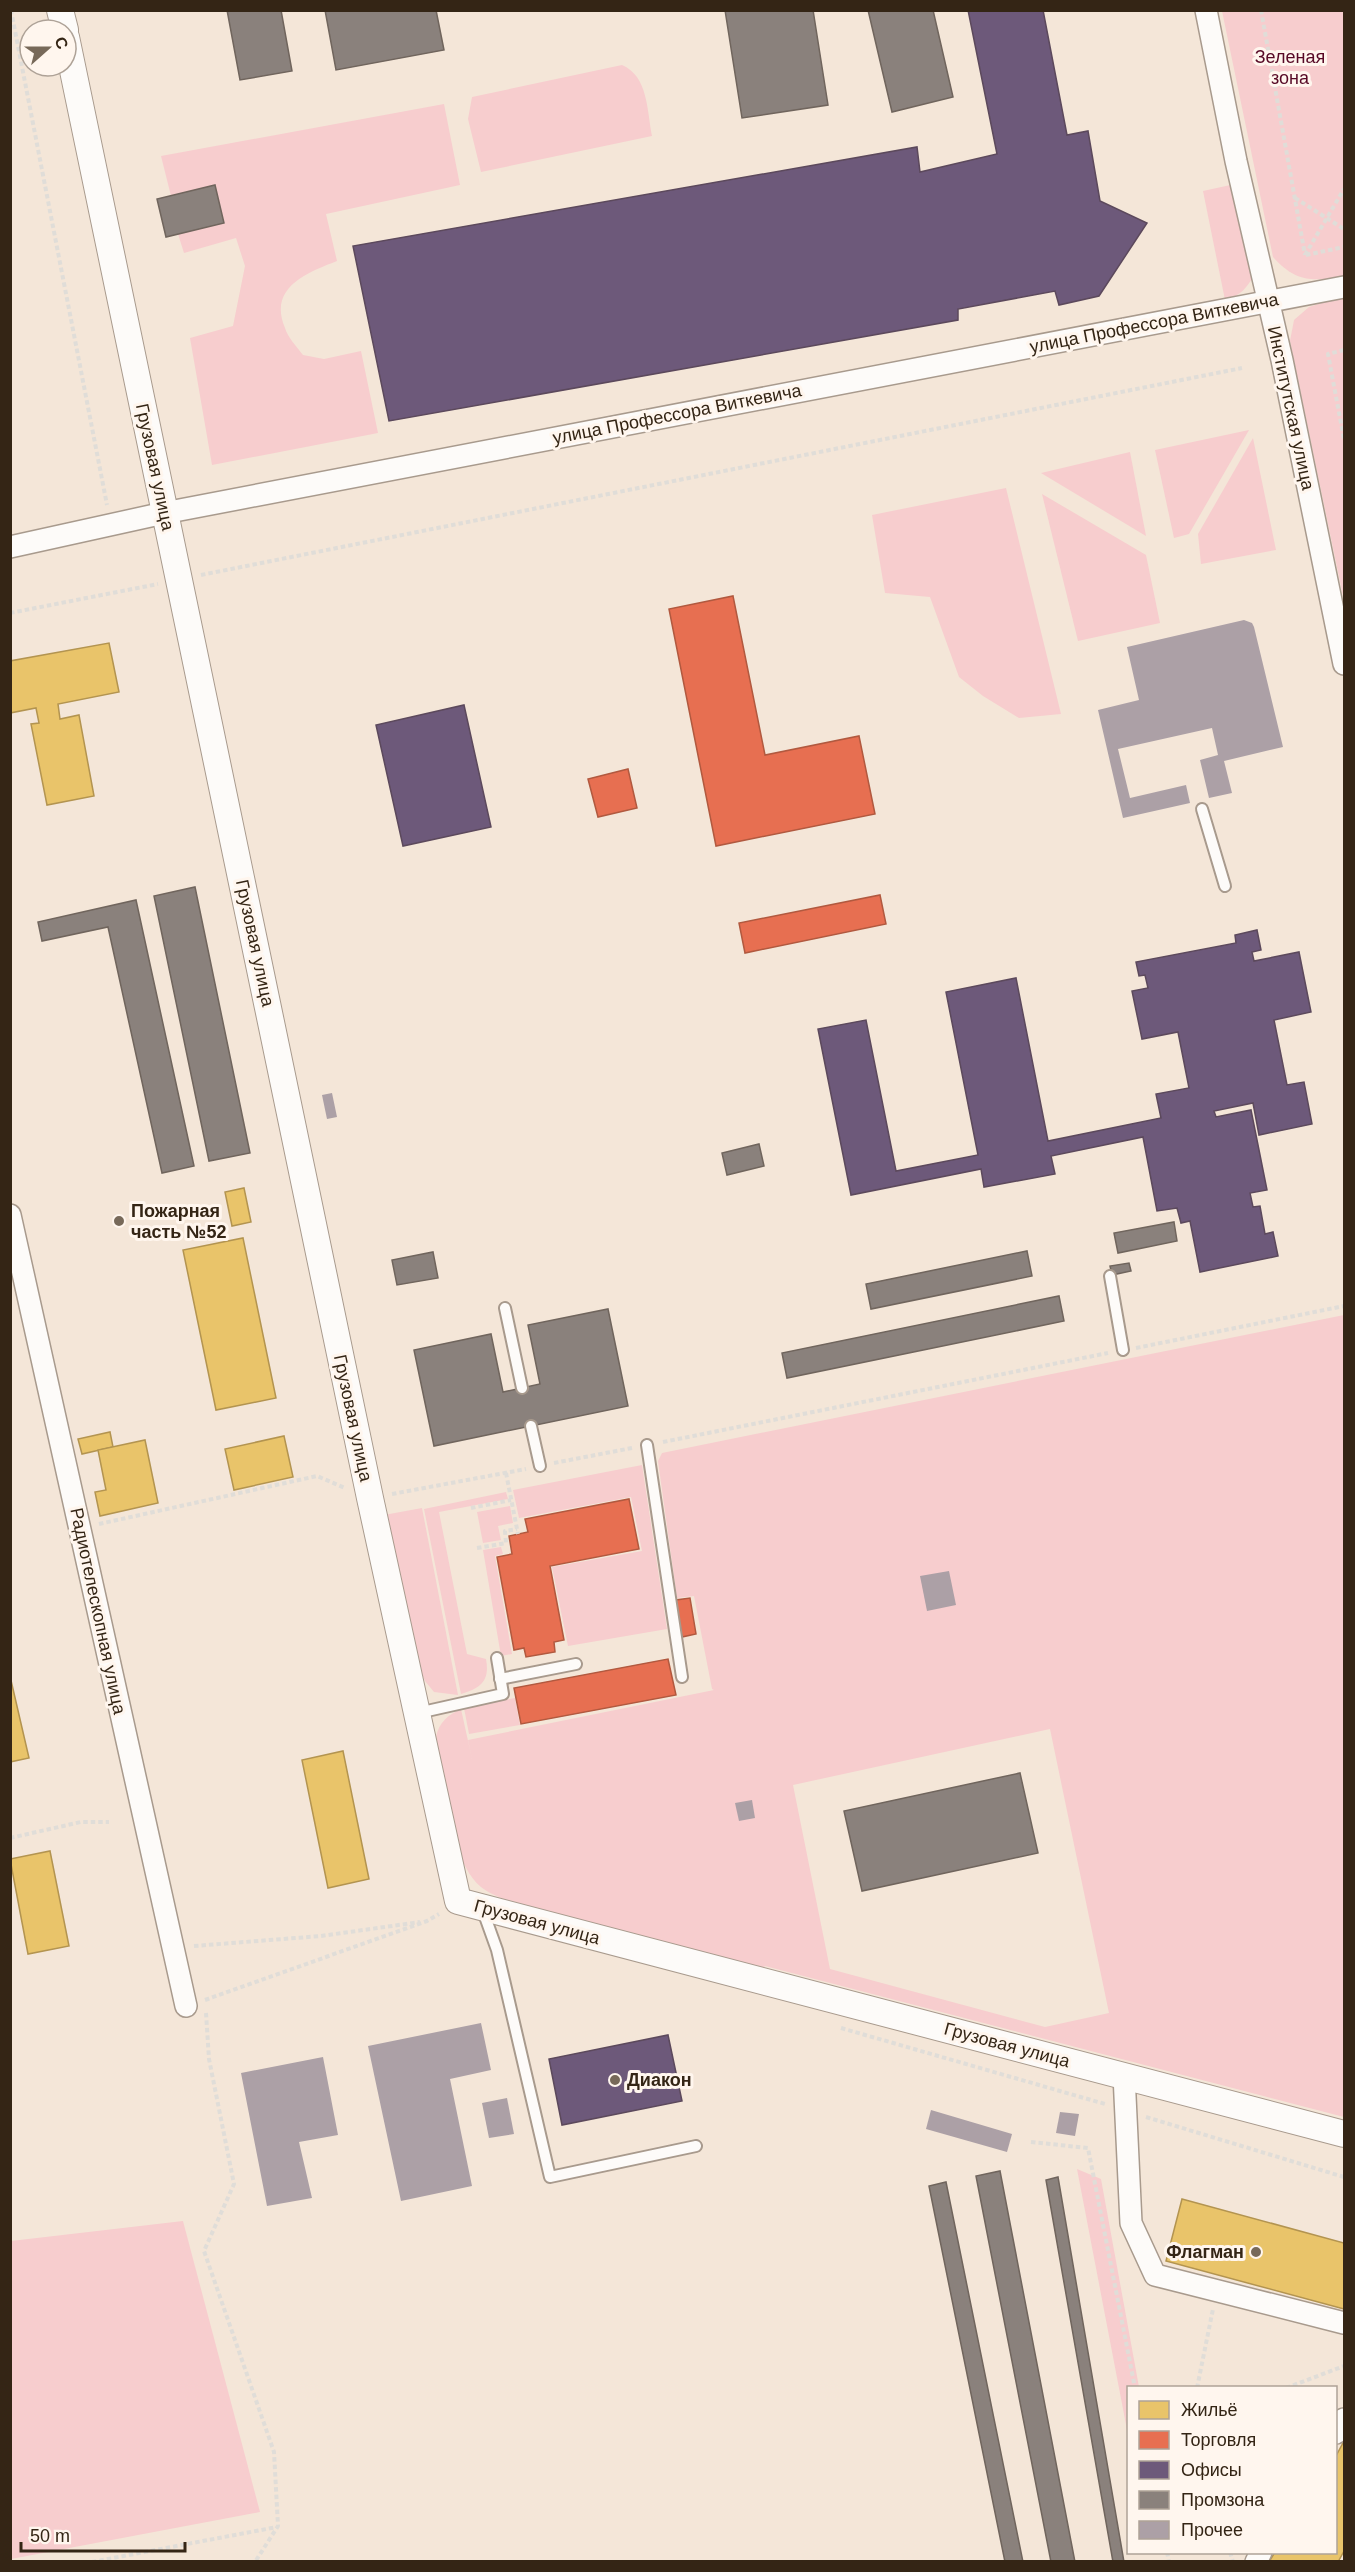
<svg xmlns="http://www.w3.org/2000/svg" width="1355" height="2572" font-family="Arial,sans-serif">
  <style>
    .green { fill: #f7cdce; fill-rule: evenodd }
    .homes { fill: #e9c46a; stroke: #b39450; stroke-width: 1.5 }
    .shops { fill: #e76f51; stroke: #b1593f; stroke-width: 1.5 }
    .offices { fill: #6d597a; stroke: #5c495c; stroke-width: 1.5 }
    .industry { fill: #8a817c; stroke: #70655d; stroke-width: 1.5 }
    .building { fill: #aca0a6 }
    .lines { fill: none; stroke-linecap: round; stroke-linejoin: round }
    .service-casing { stroke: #a89a8d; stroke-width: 14 }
    .minor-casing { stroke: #a89a8d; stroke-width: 24 }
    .tertiary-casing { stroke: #a89a8d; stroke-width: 28 }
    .path { stroke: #e0ddd8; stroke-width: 4; stroke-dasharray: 4.5 3; stroke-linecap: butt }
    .service { stroke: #fdfbf9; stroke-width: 10 }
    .minor { stroke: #fdfbf9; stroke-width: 21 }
    .tertiary { stroke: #fdfbf9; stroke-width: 26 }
    .poi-dot { fill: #776959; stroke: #fff6ee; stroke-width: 2 }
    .labels { text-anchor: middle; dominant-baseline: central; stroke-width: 6; stroke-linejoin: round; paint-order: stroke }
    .park-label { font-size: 18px; fill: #570926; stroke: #fff6ee }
    .street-label { font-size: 18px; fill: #342515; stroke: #fff6ee }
    .poi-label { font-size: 18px; font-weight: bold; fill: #342515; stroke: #fff6ee; text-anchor: start }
  </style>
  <rect width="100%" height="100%" fill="#f4e6d8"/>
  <!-- green -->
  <g class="green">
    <path d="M1222,11H1344V276C1313,282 1295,282 1273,257Z"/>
    <path d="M622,65C648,76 647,110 652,136L481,172L468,119L472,97Z"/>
    <path d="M444,104L460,185L326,214L337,261C306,273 268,288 285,328C288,338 297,347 303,355L324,359L361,351L378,433L212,465L190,338L233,326L245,266L236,238L184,253L178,234L224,222L215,186L171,196L161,156Z"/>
    <path d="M1235,184L1254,275C1247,288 1240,296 1225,300L1203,191Z"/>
    <polygon points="1344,296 1344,601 1290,341 1294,320 1309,307"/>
    <polygon points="1249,430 1189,534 1174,538 1155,450"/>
    <polygon points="1253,438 1276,550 1201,564 1198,534"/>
    <polygon points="1130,452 1146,536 1041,473"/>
    <polygon points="1006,488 1061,714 1019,718 983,696 959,677 930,597 885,593 872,515"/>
    <polygon points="1042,494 1146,555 1160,623 1078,641"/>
    <path d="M1344,1315V2117L765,1966L762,1969L501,1898C494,1895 486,1891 481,1887C448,1859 444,1778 436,1737C439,1722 448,1715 461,1709L472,1759L468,1740L714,1690L712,1689L694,1596L677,1598L658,1461L662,1453ZM1050,1729L1109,2013L1045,2027L830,1969L793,1785Z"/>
    <polygon points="642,1465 667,1629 568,1646 552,1567 642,1551 631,1497 519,1518 513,1490"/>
    <path d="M506,1492L508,1499L439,1512L467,1654L486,1659C490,1681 481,1688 461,1694L424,1509Z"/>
    <polygon points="510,1506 513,1523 498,1526 501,1540 483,1543 477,1512"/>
    <polygon points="422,1508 458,1695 434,1692 425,1681 416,1661 384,1515"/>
    <polygon points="501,1547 503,1554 495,1556 512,1654 501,1656 483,1550"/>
    <polygon points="515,1698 520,1725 469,1734 464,1708"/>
    <polygon points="1077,2169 1101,2179 1139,2387 1128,2388 1128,2435"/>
    <polygon points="183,2221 260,2512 11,2559 11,2241"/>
  </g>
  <!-- homes -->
  <g class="homes">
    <polygon points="109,643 119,692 58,704 60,719 79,715 94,796 47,805 31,724 39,723 36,708 10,713 10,661"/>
    <polygon points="244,1188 251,1222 232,1226 225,1192"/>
    <polygon points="243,1238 276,1398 216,1410 183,1250"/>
    <polygon points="110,1432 113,1447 82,1454 78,1439"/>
    <polygon points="284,1436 293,1477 234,1490 225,1449"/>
    <polygon points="145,1440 158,1503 100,1516 95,1492 106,1490 98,1450"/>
    <polygon points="10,1676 29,1758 10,1762"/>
    <polygon points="343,1751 369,1879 328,1888 302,1760"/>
    <polygon points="50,1851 69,1946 28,1954 10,1859"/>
    <polygon points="1182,2199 1344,2243 1344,2309 1166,2261"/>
    <polygon points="1344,2441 1344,2551 1338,2562 1269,2562 1275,2552 1336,2552 1336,2456"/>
  </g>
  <!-- shops -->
  <g class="shops">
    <polygon points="733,596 765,755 859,736 875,814 716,846 669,609"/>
    <polygon points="628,769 637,808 598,817 588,779"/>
    <polygon points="880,895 886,924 745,953 739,923"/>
    <polygon points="629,1499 639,1549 550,1566 564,1640 554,1642 555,1652 543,1654 526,1657 524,1648 514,1650 497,1557 512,1554 509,1536 528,1532 525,1519"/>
    <polygon points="690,1598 696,1634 682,1637 676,1600"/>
    <polygon points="668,1659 676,1695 521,1724 514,1688"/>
  </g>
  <!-- offices -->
  <g class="offices">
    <polygon points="968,10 1043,10 1067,135 1088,131 1100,201 1147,223 1099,296 1059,305 1055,291 958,309 958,320 389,421 353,246 917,147 920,172 997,154"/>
    <polygon points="464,705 491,827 403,846 376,725"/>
    <polygon points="1257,930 1261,950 1252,952 1254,961 1299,952 1311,1012 1274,1020 1287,1085 1304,1082 1312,1124 1259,1135 1253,1103 1214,1111 1216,1117 1251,1110 1267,1190 1250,1193 1253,1207 1260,1206 1265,1234 1273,1232 1278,1256 1200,1272 1190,1221 1181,1223 1177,1208 1157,1211 1143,1137 1051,1156 1055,1174 984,1187 981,1169 851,1195 818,1029 866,1020 896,1171 978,1155 946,992 1016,978 1048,1141 1161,1118 1156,1094 1189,1088 1178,1032 1142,1039 1132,991 1148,988 1145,975 1139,976 1136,962 1236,943 1235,935"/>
    <polygon points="668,2035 682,2101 562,2125 549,2059"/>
  </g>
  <!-- industry -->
  <g class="industry">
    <polygon points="227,10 281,10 292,71 240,80"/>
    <polygon points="325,10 436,10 444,50 336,70"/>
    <polygon points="725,10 813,10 828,105 742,118"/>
    <polygon points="868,10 933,10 953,97 892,112"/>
    <polygon points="215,185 224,223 166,237 157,199"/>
    <polygon points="195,887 250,1153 209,1161 154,896"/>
    <polygon points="136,900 194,1166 162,1173 108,927 42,941 38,922"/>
    <polygon points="759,1144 764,1166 727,1175 722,1153"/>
    <polygon points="1174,1222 1177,1241 1118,1253 1114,1233"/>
    <polygon points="1027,1251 1032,1276 871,1309 866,1284"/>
    <polygon points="433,1252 438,1278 397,1285 392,1260"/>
    <polygon points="1129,1263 1131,1271 1112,1275 1110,1266"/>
    <polygon points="1059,1296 1064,1321 787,1378 782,1353"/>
    <polygon points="608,1309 628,1406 434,1446 414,1350 491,1334 503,1392 540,1384 528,1325"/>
    <polygon points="1020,1773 1038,1853 862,1891 844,1811"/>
    <polygon points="1000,2171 1075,2562 1051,2562 976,2176"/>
    <polygon points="1058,2177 1124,2562 1113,2562 1046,2180"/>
    <polygon points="946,2182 1023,2562 1005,2562 929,2186"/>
  </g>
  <!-- building -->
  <g class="building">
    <polygon points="1244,620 1252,623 1254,627 1283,747 1224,761 1232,793 1209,798 1200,760 1218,755 1212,728 1118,749 1130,798 1186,785 1190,803 1123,818 1098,710 1139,700 1127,647"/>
    <polygon points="332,1093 337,1117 327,1119 322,1095"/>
    <polygon points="949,1571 956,1605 927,1611 920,1576"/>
    <polygon points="752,1800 755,1818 739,1821 735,1803"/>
    <polygon points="481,2023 491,2070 450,2079 472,2186 401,2201 368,2046"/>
    <polygon points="323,2057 338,2135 299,2142 312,2198 267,2206 241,2073"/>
    <polygon points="507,2098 514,2134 489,2138 482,2103"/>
    <polygon points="931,2110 1012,2134 1007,2152 926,2129"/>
    <polygon points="1060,2112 1079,2114 1075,2136 1056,2133"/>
  </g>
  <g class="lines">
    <defs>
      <g id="service">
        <polyline points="1202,809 1225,886"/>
        <polyline points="1110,1276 1123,1350"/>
        <polyline points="505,1308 522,1388"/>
        <polyline points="531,1426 540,1466"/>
        <polyline points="647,1445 682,1677"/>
        <polyline points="500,1679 576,1664"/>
        <polyline points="418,1713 503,1694 497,1658"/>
        <polyline points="483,1911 497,1950 550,2177 696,2146"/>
      </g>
      <g id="minor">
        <polyline points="1206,10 1236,161 1282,360 1344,664"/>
        <polyline points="10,547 164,513 1344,287"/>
        <polyline points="10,1215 186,2006"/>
        <polyline points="1124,2075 1131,2223 1155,2275 1344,2323"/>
        <polyline points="1336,2433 1344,2419"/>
        <polyline points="1256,2562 1261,2552"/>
      </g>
      <g id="tertiary">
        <polyline points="60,10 65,30"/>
        <polyline points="66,37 370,1498 458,1901 1344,2134"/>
      </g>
    </defs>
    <!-- service casing -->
    <use href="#service" class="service-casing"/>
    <!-- minor casing -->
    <use href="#minor" class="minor-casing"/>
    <!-- tertiary casing -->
    <use href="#tertiary" class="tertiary-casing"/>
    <!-- path -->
    <g class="path">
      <polyline points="11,10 107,505"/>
      <polyline points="1261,10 1305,255"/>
      <polyline points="1295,198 1344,229"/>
      <polyline points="1305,255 1344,189"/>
      <polyline points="1306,255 1344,247"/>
      <polyline points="1344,350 1328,354 1344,439"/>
      <polyline points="201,575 1242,368"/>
      <polyline points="10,613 158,584"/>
      <polyline points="1136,1348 1344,1306"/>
      <polyline points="663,1442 1108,1353"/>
      <polyline points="554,1463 632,1448"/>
      <polyline points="506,1473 518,1534"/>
      <polyline points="392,1494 526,1469"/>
      <polyline points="471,1508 511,1500"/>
      <polyline points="99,1524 317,1476 345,1488"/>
      <polyline points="477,1548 506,1543 505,1531 517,1529"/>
      <polyline points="10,1838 81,1822 109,1822"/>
      <polyline points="194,1946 321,1936 420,1922"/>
      <polyline points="205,2000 427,1921 439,1914"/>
      <polyline points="206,2013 209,2059 234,2184 204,2251 274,2452 278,2526 255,2562"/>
      <polyline points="841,2028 1105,2104"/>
      <polyline points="1146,2117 1344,2177"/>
      <polyline points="1031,2142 1088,2148 1135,2388"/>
      <polyline points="1197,2388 1213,2309"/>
      <polyline points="1286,2388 1344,2366"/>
      <polyline points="1167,2552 1169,2562"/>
      <polyline points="1230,2552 1233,2562"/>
      <polyline points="92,2562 277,2527"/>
    </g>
    <!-- service -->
    <use href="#service" class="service"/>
    <!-- minor -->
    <use href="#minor" class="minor"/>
    <!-- tertiary -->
    <use href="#tertiary" class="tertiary"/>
  </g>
  <!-- markers -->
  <g class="poi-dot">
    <circle cx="119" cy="1221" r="6"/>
    <circle cx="615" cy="2080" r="6"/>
    <circle cx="1256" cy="2252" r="6"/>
  </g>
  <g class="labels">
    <!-- park labels -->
    <g class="park-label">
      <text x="1290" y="57">Зеленая<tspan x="1290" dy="21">зона</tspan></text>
    </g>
    <!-- street labels -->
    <g class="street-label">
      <text transform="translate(1154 323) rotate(-11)">улица Профессора Виткевича</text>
      <text transform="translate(1291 408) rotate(78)">Институтская улица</text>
      <text transform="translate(677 414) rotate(-11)">улица Профессора Виткевича</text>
      <text transform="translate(155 467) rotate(78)">Грузовая улица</text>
      <text transform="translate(255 943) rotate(78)">Грузовая улица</text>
      <text transform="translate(353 1418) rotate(78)">Грузовая улица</text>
      <text transform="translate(98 1611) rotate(78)">Радиотелескопная улица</text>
      <text transform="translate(537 1922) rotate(15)">Грузовая улица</text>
      <text transform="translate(1007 2045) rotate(15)">Грузовая улица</text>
    </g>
    <!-- poi labels -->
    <g class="poi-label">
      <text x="131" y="1211">Пожарная<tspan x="131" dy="21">часть №52</tspan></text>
      <text x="627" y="2080">Диакон</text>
      <text x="1244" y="2252" text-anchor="end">Флагман</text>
    </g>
  </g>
  <!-- border -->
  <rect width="1355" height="2572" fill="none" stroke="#342515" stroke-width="24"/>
  <!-- legend -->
  <rect x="1127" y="2386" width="210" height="168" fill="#fff6ee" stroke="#aea297" stroke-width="1.5"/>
  <rect x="1139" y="2401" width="30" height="18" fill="#e9c46a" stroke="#aea297" stroke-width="1.5"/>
  <text x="1181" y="2416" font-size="18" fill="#342515">Жильё</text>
  <rect x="1139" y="2431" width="30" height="18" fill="#e76f51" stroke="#aea297" stroke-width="1.5"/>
  <text x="1181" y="2446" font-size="18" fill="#342515">Торговля</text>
  <rect x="1139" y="2461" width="30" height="18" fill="#6d597a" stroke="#aea297" stroke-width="1.5"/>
  <text x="1181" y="2476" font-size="18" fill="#342515">Офисы</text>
  <rect x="1139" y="2491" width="30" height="18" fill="#8a817c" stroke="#aea297" stroke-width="1.5"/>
  <text x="1181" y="2506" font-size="18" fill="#342515">Промзона</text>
  <rect x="1139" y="2521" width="30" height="18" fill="#aca0a6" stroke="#aea297" stroke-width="1.5"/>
  <text x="1181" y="2536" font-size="18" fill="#342515">Прочее</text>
  <!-- north arrow -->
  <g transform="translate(48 48) rotate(69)"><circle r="28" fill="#fff6ee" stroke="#aea297" stroke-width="1.5"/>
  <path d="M0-4.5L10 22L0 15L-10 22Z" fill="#776959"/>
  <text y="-9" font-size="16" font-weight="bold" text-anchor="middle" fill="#342515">С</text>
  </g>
  <!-- scale -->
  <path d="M21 2542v9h164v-9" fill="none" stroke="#342515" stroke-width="3"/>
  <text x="30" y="2542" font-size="18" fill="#342515" stroke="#fff6ee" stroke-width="4.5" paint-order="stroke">50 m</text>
</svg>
